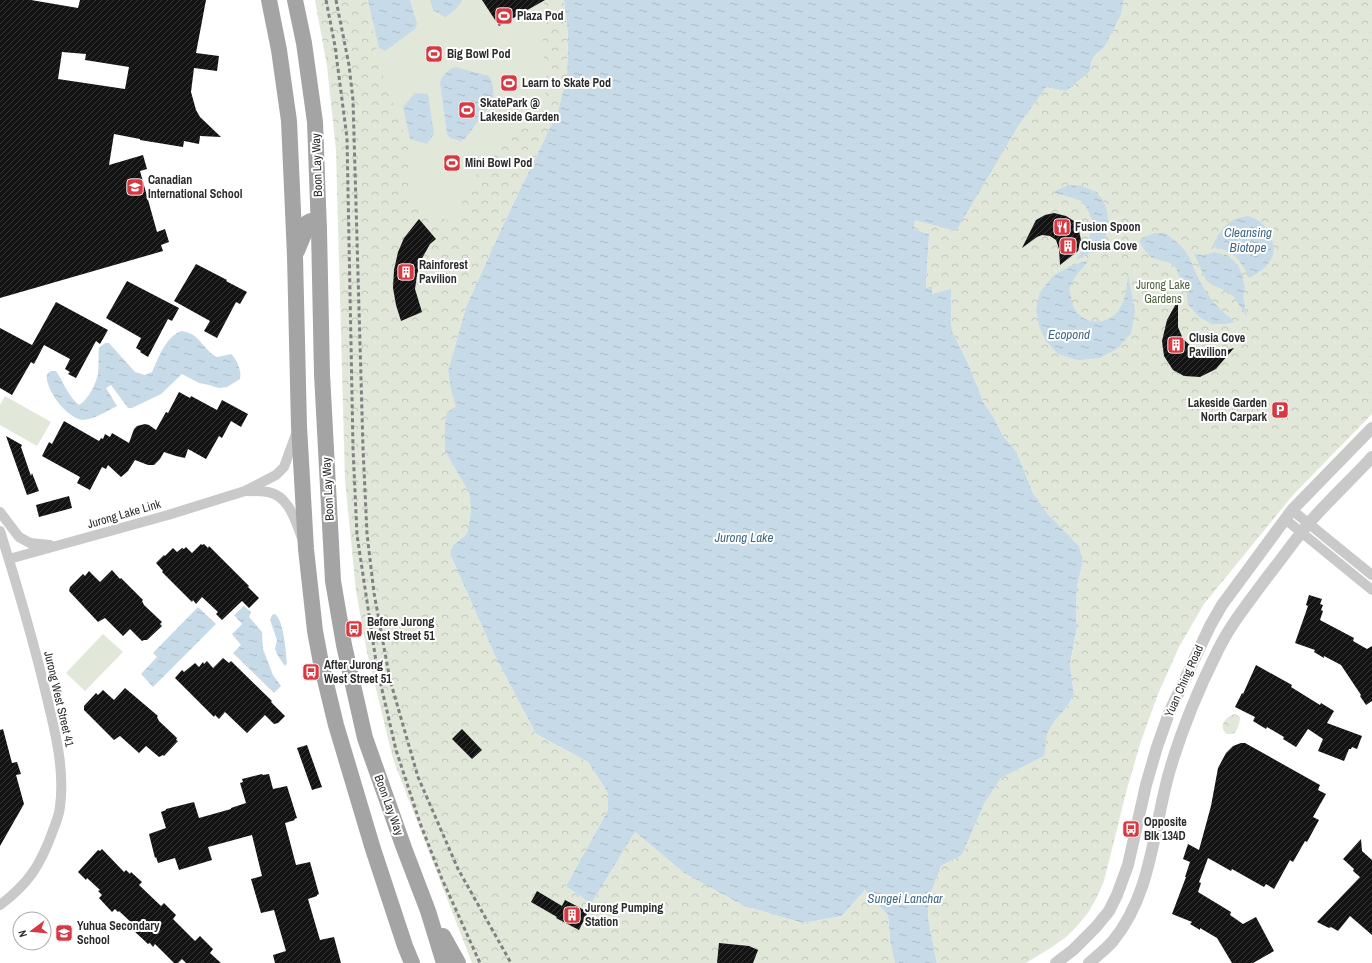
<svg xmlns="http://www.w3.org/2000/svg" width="1372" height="963" font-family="'Archivo Narrow',sans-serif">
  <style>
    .forest { fill: url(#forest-crowns) }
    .pitch { fill: #e1e8da }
    .water { fill: url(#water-ripples) }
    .building { fill: url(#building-hatch); fill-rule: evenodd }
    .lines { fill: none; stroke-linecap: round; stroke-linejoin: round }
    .minor { stroke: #c9c9c9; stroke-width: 10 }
    .tertiary { stroke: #c9c9c9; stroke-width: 12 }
    .primary { stroke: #a4a4a4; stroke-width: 16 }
    .rail { stroke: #818181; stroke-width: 3; stroke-dasharray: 4 3; stroke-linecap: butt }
    .labels { text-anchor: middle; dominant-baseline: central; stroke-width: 4; stroke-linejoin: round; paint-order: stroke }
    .poi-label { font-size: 12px; font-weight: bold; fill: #2c2c2c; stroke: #fff; text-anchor: start }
    .street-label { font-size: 12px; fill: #2c2c2c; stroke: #fff }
    .park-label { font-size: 12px; fill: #4e633d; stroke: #fff }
    .water-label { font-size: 13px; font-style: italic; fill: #416a87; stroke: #fff }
  </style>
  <defs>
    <pattern id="forest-crowns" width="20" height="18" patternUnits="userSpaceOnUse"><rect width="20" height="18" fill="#e1e8da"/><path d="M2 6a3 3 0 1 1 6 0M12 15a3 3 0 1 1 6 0" fill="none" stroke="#c1c7bb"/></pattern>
    <pattern id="water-ripples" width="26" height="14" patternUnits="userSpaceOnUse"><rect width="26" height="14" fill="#c7dae7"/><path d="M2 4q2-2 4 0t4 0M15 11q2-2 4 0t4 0" fill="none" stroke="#abbbc6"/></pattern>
    <pattern id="building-hatch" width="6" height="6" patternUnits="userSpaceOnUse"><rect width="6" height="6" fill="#131313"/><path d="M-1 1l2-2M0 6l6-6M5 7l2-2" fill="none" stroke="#363636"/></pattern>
  </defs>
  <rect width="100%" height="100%" fill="#fff"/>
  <!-- forest -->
  <g class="forest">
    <polygon points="315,0 564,0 568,34 567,75 558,111 503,225 466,307 448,371 451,391 457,407 445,424 445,451 469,493 471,510 467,534 453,545 450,554 495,656 536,734 588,762 608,793 608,810 566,886 591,904 635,832 684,873 744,906 803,923 842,916 865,890 888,915 890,941 895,963 472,963 393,759 367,652 356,591 345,480 336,150 327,66"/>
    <polygon points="1124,0 1372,0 1372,414 1293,495 1204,604 1179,647 1158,694 1140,744 1127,789 1104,881 1097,897 1088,913 1078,925 1066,937 1052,947 1026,963 937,963 928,918 928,901 941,866 962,855 985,802 1001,778 1043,756 1047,734 1054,722 1065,709 1074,695 1070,664 1077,628 1076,613 1077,587 1083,561 1079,546 1048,514 1034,495 1016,451 1003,436 994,418 984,403 967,361 952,331 951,318 951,289 932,295 926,288 929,234 914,229 915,220 1017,128 1046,86 1090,71 1092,60 1096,54 1104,48 1121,15"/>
    <path d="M1235,714L1240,717C1240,721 1238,731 1234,733C1232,734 1230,734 1227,734C1217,727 1226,716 1235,714Z"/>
  </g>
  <!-- pitch -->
  <g class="pitch">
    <polygon points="366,0 544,0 544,19 542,48 547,74 546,91 542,105 536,115 516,132 503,141 486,158 465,194 455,224 409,203 408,145 382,74"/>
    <polygon points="5,396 51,422 37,446 0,425 0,405"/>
    <polygon points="103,634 123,652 85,691 66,673"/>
  </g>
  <!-- water -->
  <g class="water">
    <polygon points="368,0 410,0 417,24 415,29 385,51 379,48"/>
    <path d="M430,0H462C460,6 451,14 445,17L433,10Z"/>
    <polygon points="564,0 1124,0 1121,15 1104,48 1096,54 1092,60 1090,71 1066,91 1046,87 1017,128 956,231 915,220 914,229 929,234 926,288 932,286 932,294 951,289 951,318 952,331 967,361 984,403 994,418 1003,436 1016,451 1034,495 1048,514 1079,546 1083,561 1077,587 1076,613 1077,627 1070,664 1074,695 1065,709 1054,722 1047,734 1044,756 1001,778 985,802 962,855 941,866 928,901 928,918 937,963 895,963 890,941 888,915 865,890 842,916 803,923 744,906 684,873 635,832 591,904 566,886 608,810 608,793 588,762 536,734 495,656 450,554 453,545 467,534 471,510 469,493 445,451 445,424 447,412 456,407 451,391 448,371 466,307 503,225 558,111 567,75 568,34"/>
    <path d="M455,67L489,76C493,82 495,95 492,102L465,139L461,141L450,138L447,134L440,82C442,76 449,69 455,67Z"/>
    <polygon points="415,93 428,94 434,134 427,144 410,139 403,107"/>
    <path d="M1075,185C1099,189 1109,201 1108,225C1107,231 1106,238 1102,243C1096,252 1085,255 1076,260L1089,239L1093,222L1087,208L1081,201L1073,198L1052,192L1066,186Z"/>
    <path d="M1248,216C1259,220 1263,222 1269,233C1281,255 1268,268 1249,278C1241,260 1233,250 1212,247C1222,229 1225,219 1248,216Z"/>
    <path d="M1154,233H1165C1174,240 1184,247 1189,257C1194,267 1197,278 1204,288C1212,303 1222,311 1235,322L1225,324H1212L1199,317L1188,304L1186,285L1179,276L1176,268L1170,263L1152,258L1145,251L1139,240Z"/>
    <polygon points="1215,252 1228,256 1238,265 1242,275 1245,288 1243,296 1247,317 1234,297 1224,290 1212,285 1206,280 1194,254 1204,255"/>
    <path d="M1089,260C1082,269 1073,277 1070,288C1069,291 1070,294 1071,297C1072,300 1072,304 1073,306C1082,326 1109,327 1120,308C1126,298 1127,286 1128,275L1135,311L1131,333L1118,348L1100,358L1078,360L1058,354L1046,341L1039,326L1036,309L1040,292L1053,276L1070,266Z"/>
    <path d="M181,331C200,333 202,349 217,357L231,354C237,359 242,372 240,379L227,387L219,388L209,385L199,383L182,374L161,394L132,408H128L111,385L106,388L117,406C109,410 92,420 83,420C67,419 44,388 47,374L51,371H56C64,383 68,396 79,405C88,400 96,384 98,374C99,366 98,357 99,348L105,343H109L135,372L145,375L152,372C159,357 165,338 181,331Z"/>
    <polygon points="244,606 251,612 249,617 262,632 263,649 273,675 281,686 274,693 233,653 241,645 232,634 242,624 234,615"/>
    <polygon points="198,607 216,624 153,687 141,674 157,657 153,653"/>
    <path d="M275,614C284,621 286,652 287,663L285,666L278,656L275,649L277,640L270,620L272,615Z"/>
  </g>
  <!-- building -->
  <g class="building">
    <path d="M0,0H31L78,8L80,0H206L196,53L219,56L217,71L194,68L191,92L196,110L200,117L221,137L200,136L199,144L184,141L183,147L140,140V139L114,134L109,165L143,155L147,169L140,171L157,232L165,229L169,242L161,245L163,251L0,298ZM62,52L86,54L85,60L129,67L125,89L58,79Z"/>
    <polygon points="482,0 545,0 499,26"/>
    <polygon points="1054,213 1066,216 1074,221 1079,231 1081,240 1078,251 1060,265 1059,249 1056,240 1050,236 1042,235 1037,237 1022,248 1036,220 1045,215"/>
    <polygon points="419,219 436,239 430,244 420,262 417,275 415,289 422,312 401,321 396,305 393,288 394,270 398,252 404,238"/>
    <polygon points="196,264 227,280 226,281 247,292 240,304 236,302 217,338 204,331 210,321 174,301"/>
    <polygon points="127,281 179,308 172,321 168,319 148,357 140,352 141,351 136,348 141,338 106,318"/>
    <polygon points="1178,300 1178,327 1183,339 1194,349 1206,355 1217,353 1234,348 1216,369 1200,377 1184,376 1173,370 1164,356 1162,341 1167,320"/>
    <polygon points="56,302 108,330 100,344 96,341 76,378 68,374 70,372 65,369 70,359 44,345 34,364 31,362 12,395 0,388 0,328 32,345"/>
    <polygon points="179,392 190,398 191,396 217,410 222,400 248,414 241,427 231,421 222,438 219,436 206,459 188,449 185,458 176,456 164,452 160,459 154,465 148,465 135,460 128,471 121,477 108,465 106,469 102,467 90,490 77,483 80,477 42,456 49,442 52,444 64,421 99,441 101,438 103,439 105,434 110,437 112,433 129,443 134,429 137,426 145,424 149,425 156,430 166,412 168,413"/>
    <polygon points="6,436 22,445 21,447 31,476 32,473 39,491 27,495"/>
    <polygon points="69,496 72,508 39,517 36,505"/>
    <polygon points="201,544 202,545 204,544 208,548 209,546 249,586 248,587 259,598 249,608 242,601 222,620 216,614 218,612 202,597 196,604 193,600 192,602 162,572 163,571 156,563 164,555 165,556 173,548 177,552 182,548 184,549 186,547 192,553"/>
    <polygon points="112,570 120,579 121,578 143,600 142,601 144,605 162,622 160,624 162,626 147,640 144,640 142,641 130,629 123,636 105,618 98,622 69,591 70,587 83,574 85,576 89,571 100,582"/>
    <polygon points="1309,595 1322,599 1320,604 1323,605 1321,610 1323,611 1320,620 1354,638 1353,641 1367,649 1372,646 1372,701 1366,705 1360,696 1361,695 1341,665 1324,656 1324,658 1314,652 1315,650 1295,643 1308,606 1306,605"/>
    <polygon points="223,658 229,663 231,661 272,701 271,702 285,716 278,723 274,724 265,715 247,733 225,712 219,719 215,715 214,717 175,678 182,670 184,672 195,663 199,667 203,662 204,664 207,661 213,668"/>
    <polygon points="1256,665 1292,685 1291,687 1320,705 1321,703 1334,711 1327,723 1362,736 1357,749 1352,747 1351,749 1349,749 1344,761 1318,751 1323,739 1308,729 1296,747 1283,739 1284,737 1267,727 1266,729 1253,721 1255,717 1235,707 1242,693 1243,694"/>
    <polygon points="125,688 158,716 157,717 159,721 177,738 176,740 178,741 164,756 163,755 159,757 146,746 139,753 120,736 114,740 84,710 84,706 96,693 98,695 103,690 114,700"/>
    <polygon points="3,729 12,763 17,762 21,774 16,775 24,804 0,846 0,730"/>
    <polygon points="462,729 482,750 472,759 452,739"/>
    <polygon points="1241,743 1245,743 1320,785 1318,790 1326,794 1313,817 1319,820 1307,842 1305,841 1293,862 1290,860 1274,889 1266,884 1264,887 1232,869 1231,871 1208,858 1201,877 1199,882 1201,883 1198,892 1231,912 1230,915 1243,924 1256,917 1274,951 1253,963 1232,963 1217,938 1200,928 1200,930 1190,924 1192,922 1172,914 1186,877 1185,877 1190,862 1183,859 1188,844 1199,850 1211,806 1218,768 1226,753 1233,746"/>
    <polygon points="307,745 322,787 312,790 297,748"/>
    <polygon points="262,774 263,775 269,774 273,789 287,786 297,818 294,819 295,820 285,823 296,865 310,862 319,894 317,895 317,896 308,899 320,940 334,937 341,963 275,963 273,955 286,951 274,910 261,913 251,879 262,876 252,835 208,847 212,860 179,870 175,858 158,863 156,857 155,858 149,834 166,828 161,812 166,810 166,809 194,802 199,818 231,809 231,808 246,803 240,783 243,782 242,779"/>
    <polygon points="1361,839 1362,851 1372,860 1372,935 1350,916 1338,931 1331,927 1329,928 1317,922 1360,877 1353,871 1354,869 1343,859"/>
    <polygon points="102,849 124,872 126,870 130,874 131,872 142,882 139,885 161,906 164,903 176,915 173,919 195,941 200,936 213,949 210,953 221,963 186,963 182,959 178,963 174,963 155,944 153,947 150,943 148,944 133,930 136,927 119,911 118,912 115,909 112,912 99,898 102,895 98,891 100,890 87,878 86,880 78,872 98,850 100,851"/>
    <polygon points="537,891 562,906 565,900 588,912 579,930 556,918 557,917 531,902"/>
    <polygon points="719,943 749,946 758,950 753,963 717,963"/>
  </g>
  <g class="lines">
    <!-- minor -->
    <g class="minor">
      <path d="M246,491C253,491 260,491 268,492C289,496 295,520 302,538"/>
      <polyline points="1292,510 1372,575"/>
      <polyline points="0,512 19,537 30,543 50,545"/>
      <polyline points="1285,519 1372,590"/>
      <path d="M0,531C17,585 33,639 46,694C55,731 65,769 60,807C59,816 55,825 52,833C40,866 28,884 0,905"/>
      <polyline points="9,559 168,515 245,491 276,475 284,467 296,434"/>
    </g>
    <!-- tertiary -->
    <g class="tertiary">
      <polyline points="1056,963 1073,950 1096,927 1109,911 1117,895 1128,865 1146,785 1157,747 1169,713 1210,626 1222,605 1292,510 1372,428"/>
      <path d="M1089,963C1097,956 1106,949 1113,941C1152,893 1153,830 1169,773C1181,731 1198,690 1218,650C1231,624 1248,603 1265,580C1280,561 1294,541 1309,523C1329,500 1352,479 1372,457"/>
    </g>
    <!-- primary -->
    <g class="primary">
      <polyline points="269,0 279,50 289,121 295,256 299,426 306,549 315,631 321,663 336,725 373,849 405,946 412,963"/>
      <polyline points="295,0 304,43 315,122 319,230 322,374 333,581 344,645 365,738 404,848 428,911 444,963"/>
      <polyline points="297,251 304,234 307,223 311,221 314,222 319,230"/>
      <polyline points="443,936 458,963"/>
    </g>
    <!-- rail -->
    <g class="rail">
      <polyline points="326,0 335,46 347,138 353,448 357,535 377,668 396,750 420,823 442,879 480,963"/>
      <polyline points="336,0 349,65 353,100 363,448 367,534 374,593 390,680 418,777 458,869 511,963"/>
    </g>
  </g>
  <!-- icons -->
  <defs>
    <symbol id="stadium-square" viewBox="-11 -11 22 22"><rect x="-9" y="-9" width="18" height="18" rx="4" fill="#d73942" stroke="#fff"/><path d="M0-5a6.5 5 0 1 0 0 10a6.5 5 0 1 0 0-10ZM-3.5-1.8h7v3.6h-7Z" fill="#fff"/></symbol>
    <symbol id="school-square" viewBox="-11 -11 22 22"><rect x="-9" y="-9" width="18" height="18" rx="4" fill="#d73942" stroke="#fff"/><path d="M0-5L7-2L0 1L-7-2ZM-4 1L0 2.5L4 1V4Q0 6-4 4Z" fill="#fff"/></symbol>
    <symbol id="restaurant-square" viewBox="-11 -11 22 22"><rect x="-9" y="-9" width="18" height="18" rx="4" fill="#d73942" stroke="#fff"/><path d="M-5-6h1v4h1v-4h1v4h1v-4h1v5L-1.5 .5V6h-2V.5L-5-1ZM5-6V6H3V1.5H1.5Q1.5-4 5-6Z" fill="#fff"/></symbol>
    <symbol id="building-square" viewBox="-11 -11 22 22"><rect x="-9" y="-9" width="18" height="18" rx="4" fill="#d73942" stroke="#fff"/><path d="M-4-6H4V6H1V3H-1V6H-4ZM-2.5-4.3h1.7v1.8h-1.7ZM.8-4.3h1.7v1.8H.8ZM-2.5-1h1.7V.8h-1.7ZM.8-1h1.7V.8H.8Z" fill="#fff"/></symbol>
    <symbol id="parking-square" viewBox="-11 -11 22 22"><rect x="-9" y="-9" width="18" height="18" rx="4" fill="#d73942" stroke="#fff"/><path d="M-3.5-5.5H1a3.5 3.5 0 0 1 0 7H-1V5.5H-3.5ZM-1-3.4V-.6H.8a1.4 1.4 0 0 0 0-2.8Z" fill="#fff"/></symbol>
    <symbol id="bus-square" viewBox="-11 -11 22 22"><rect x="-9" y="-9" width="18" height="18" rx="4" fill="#d73942" stroke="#fff"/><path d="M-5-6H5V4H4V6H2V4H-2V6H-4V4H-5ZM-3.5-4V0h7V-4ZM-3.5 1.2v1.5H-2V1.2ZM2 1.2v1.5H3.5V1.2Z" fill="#fff"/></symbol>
  </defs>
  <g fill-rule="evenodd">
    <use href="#stadium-square" x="494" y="6" width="20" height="20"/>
    <use href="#stadium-square" x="424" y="44" width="20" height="20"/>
    <use href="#stadium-square" x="499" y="73" width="20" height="20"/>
    <use href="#stadium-square" x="457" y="100" width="20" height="20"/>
    <use href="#stadium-square" x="442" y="153" width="20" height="20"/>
    <use href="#school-square" x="125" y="177" width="20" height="20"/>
    <use href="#restaurant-square" x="1052" y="217" width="20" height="20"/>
    <use href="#building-square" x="1058" y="236" width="20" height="20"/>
    <use href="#building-square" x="396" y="262" width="20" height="20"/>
    <use href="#building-square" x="1166" y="335" width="20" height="20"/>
    <use href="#parking-square" x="1270" y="400" width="20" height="20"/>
    <use href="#bus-square" x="344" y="619" width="20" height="20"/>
    <use href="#bus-square" x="301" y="662" width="20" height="20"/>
    <use href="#bus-square" x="1121" y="819" width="20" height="20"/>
    <use href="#building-square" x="562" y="905" width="20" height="20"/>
    <use href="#school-square" x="54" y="923" width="20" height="20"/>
  </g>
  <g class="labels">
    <!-- poi labels -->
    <g class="poi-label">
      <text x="517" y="16">Plaza Pod</text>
      <text x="447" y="54">Big Bowl Pod</text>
      <text x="522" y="83">Learn to Skate Pod</text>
      <text x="480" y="103">SkatePark @<tspan x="480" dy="14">Lakeside Garden</tspan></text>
      <text x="465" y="163">Mini Bowl Pod</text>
      <text x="148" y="180">Canadian<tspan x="148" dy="14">International School</tspan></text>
      <text x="1075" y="227">Fusion Spoon</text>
      <text x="1081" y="246">Clusia Cove</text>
      <text x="419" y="265">Rainforest<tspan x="419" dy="14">Pavilion</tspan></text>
      <text x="1189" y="338">Clusia Cove<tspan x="1189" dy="14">Pavilion</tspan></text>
      <text x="1267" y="403" text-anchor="end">Lakeside Garden<tspan x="1267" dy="14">North Carpark</tspan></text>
      <text x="367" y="622">Before Jurong<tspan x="367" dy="14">West Street 51</tspan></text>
      <text x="324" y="665">After Jurong<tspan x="324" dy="14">West Street 51</tspan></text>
      <text x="1144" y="822">Opposite<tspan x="1144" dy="14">Blk 134D</tspan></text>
      <text x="585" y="908">Jurong Pumping<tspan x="585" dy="14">Station</tspan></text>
      <text x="77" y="926">Yuhua Secondary<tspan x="77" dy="14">School</tspan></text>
    </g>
    <!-- street labels -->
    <g class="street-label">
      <text transform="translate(317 165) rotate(-92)">Boon Lay Way</text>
      <text transform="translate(328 489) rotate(-93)">Boon Lay Way</text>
      <text transform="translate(124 514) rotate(-16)">Jurong Lake Link</text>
      <text transform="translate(1184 681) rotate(-66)">Yuan Ching Road</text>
      <text transform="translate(59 699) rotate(77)">Jurong West Street 41</text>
      <text transform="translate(389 805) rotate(70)">Boon Lay Way</text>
    </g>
    <!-- park labels -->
    <g class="park-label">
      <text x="1163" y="285">Jurong Lake<tspan x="1163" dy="14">Gardens</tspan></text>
    </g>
    <!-- water labels -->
    <g class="water-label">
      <text x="1248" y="232">Cleansing<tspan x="1248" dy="15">Biotope</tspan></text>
      <text x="1069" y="334">Ecopond</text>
      <text x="744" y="537">Jurong Lake</text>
      <text x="905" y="898">Sungei Lanchar</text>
    </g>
  </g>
  <!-- north arrow -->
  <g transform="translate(32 931) rotate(254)"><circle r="19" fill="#ffffff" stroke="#ababab"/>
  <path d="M0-3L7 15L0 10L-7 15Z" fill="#d73942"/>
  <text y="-6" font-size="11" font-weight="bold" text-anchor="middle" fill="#2c2c2c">N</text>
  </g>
</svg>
